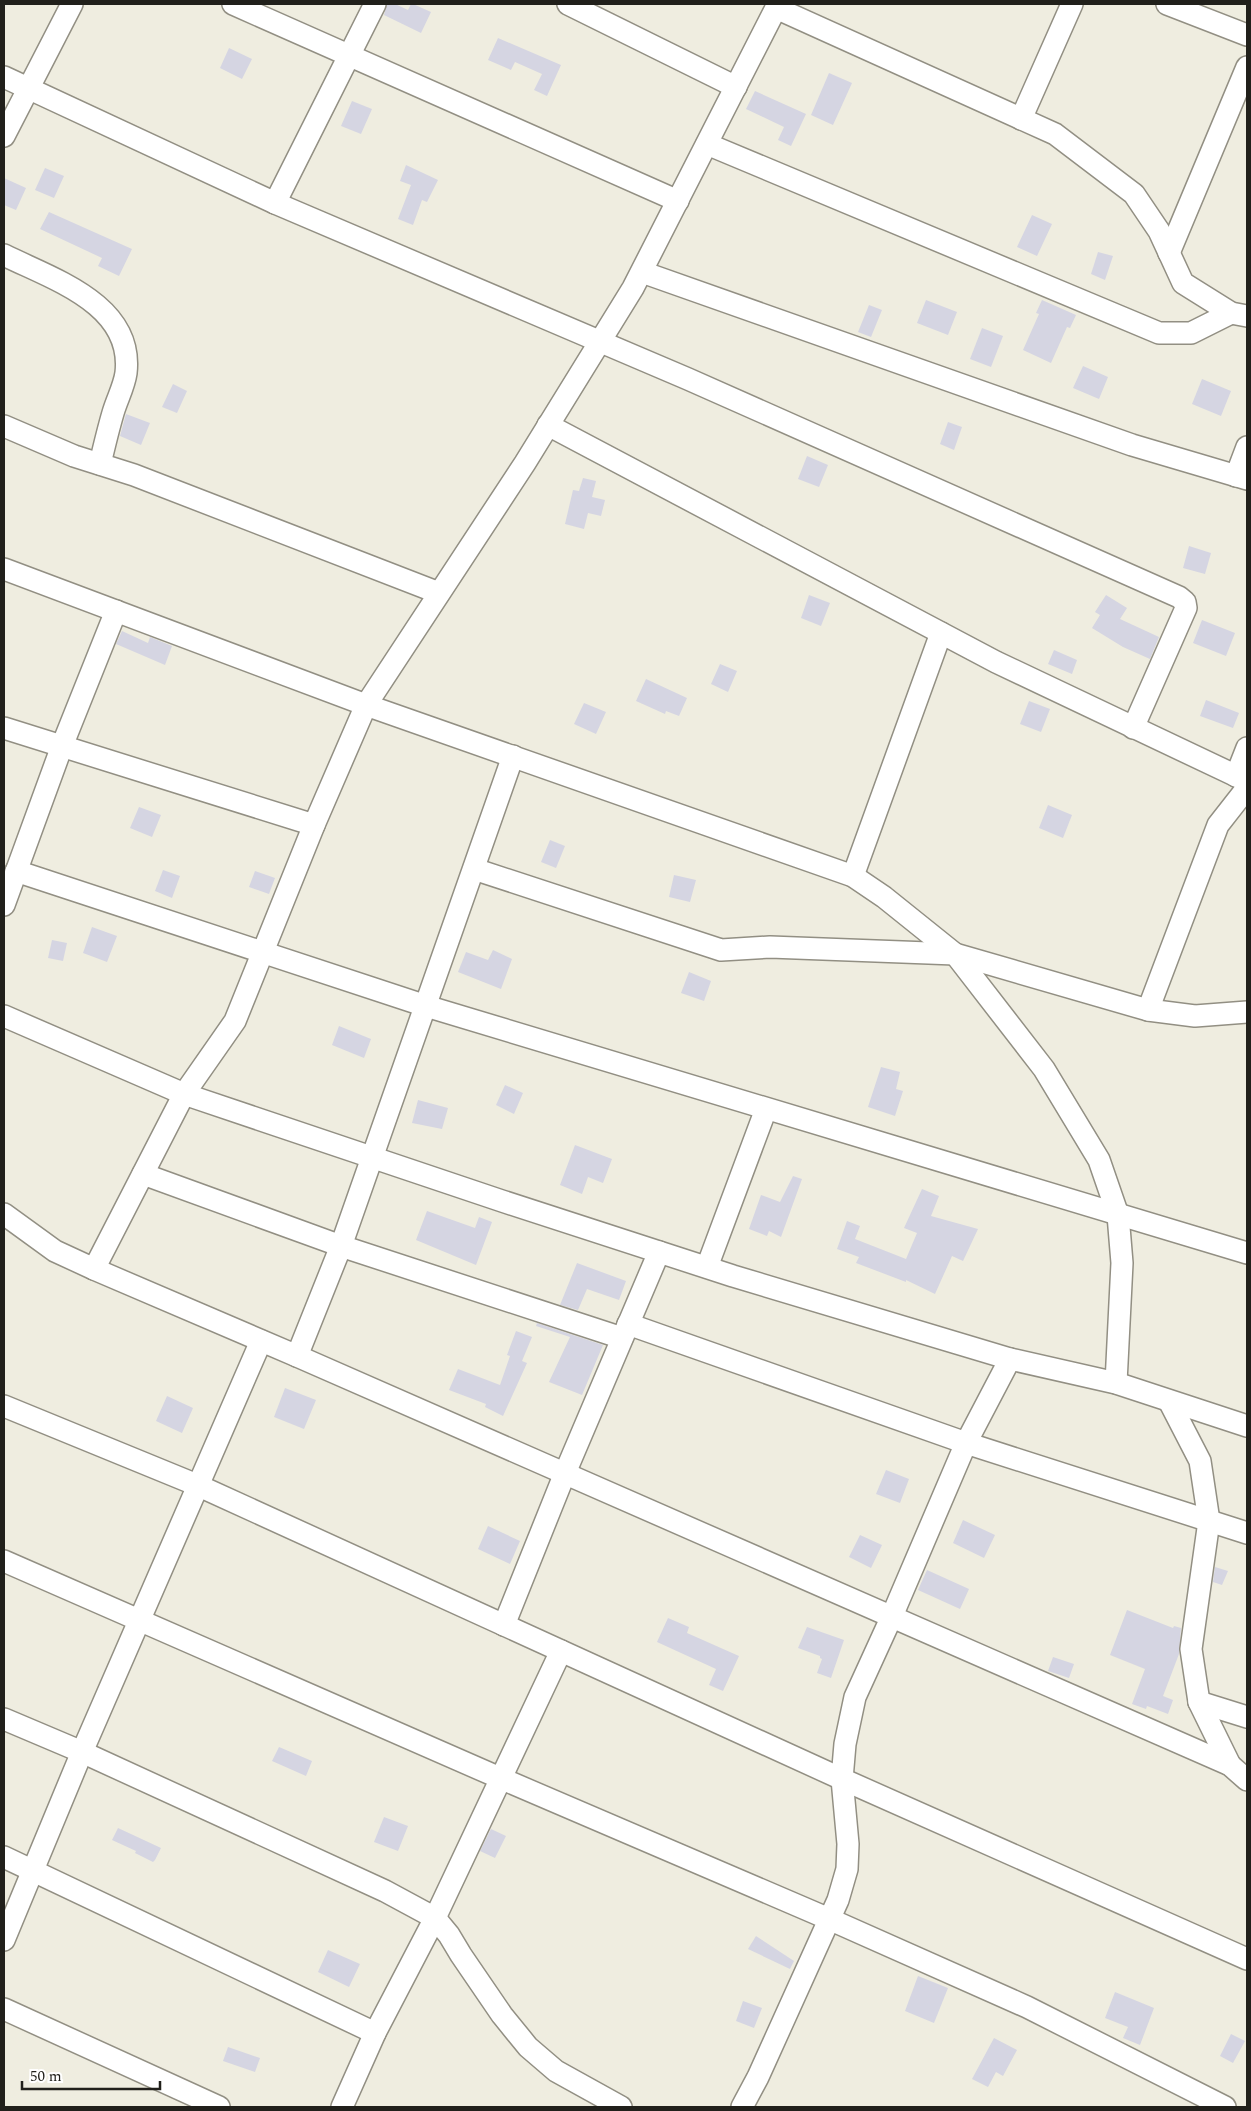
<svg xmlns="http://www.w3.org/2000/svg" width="1251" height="2111" font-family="Spectral,serif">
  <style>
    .building { fill: #d5d5e2 }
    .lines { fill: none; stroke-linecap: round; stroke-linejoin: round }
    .minor-casing { stroke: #928f83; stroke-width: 24 }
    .minor { stroke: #fff; stroke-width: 21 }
  </style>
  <rect width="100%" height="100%" fill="#efede0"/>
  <!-- building -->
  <g class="building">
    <polygon points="387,4 395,4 408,10 411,4 413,4 431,12 421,33 384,15"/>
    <polygon points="498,38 561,65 547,96 534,90 542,74 515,62 511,70 488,60"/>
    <polygon points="229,48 252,59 242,79 220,68"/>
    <polygon points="829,73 852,83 833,125 811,115"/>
    <polygon points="755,91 806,114 791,146 778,140 784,127 746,109"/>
    <polygon points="352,101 372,109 361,134 341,126"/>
    <polygon points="406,165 438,180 427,202 422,200 413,225 398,219 411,185 400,181"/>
    <polygon points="45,168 64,176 54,198 35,190"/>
    <polygon points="4,178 26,188 16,210 4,205"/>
    <polygon points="49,212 132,249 119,276 98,266 102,258 40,229"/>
    <polygon points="1032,215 1052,224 1037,256 1017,247"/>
    <polygon points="1098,252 1113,256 1105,280 1091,274"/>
    <polygon points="926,300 957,312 948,335 917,323"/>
    <polygon points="1042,300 1076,315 1070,328 1067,327 1051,363 1023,350 1039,314 1036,313"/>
    <polygon points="869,305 882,310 871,337 858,332"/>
    <polygon points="982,328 1003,336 991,367 970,359"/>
    <polygon points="1083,366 1108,377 1099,399 1073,388"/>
    <polygon points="1202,379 1231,391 1221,416 1192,404"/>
    <polygon points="173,384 187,391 177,413 162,407"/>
    <polygon points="126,414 150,423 141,445 120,436"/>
    <polygon points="948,422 962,427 954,450 940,444"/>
    <polygon points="807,456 828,465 819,487 798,479"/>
    <polygon points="583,478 596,481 592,497 605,500 601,516 588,513 584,529 565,524 573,490 579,491"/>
    <polygon points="1189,546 1211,553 1205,574 1183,568"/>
    <polygon points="809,595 830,603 821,626 801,618"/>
    <polygon points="1106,595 1127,608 1120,619 1159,637 1150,659 1123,647 1092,628 1100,615 1095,612"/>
    <polygon points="1202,620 1235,633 1226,656 1193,643"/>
    <polygon points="122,631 148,643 150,637 172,646 165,665 116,644"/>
    <polygon points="1054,650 1077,660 1072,674 1048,664"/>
    <polygon points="720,664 737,671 728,692 711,684"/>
    <polygon points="646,679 687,698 679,716 666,711 665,714 636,701"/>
    <polygon points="1206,700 1239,713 1233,728 1200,716"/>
    <polygon points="1029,701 1050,709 1041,732 1020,724"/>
    <polygon points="584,703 606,712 596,734 574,724"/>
    <polygon points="1048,805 1072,815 1063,838 1039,828"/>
    <polygon points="139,807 161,815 152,837 130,828"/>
    <polygon points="550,840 565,846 556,868 541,862"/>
    <polygon points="163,870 180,876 172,898 155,891"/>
    <polygon points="255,871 275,878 269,894 249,887"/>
    <polygon points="674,875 696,880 690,902 669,897"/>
    <polygon points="92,927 117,936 107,962 83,953"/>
    <polygon points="52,940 67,943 63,961 48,958"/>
    <polygon points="493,950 512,959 501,989 458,972 466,952 488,960"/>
    <polygon points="689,972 711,981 704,1001 681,993"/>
    <polygon points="339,1026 371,1039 364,1058 332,1045"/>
    <polygon points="881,1067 900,1072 896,1089 903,1091 895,1116 868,1107"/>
    <polygon points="505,1085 523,1093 514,1114 496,1105"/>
    <polygon points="418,1100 448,1108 442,1129 412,1123"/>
    <polygon points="575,1145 612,1159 603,1183 588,1177 582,1194 560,1185"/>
    <polygon points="793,1176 802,1179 781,1237 769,1231 767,1236 749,1229 761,1195 780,1202"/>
    <polygon points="922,1189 939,1196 931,1216 978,1229 963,1261 952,1256 935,1294 906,1280 906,1282 856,1263 859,1257 837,1249 847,1221 860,1226 855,1239 906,1259 917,1233 904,1228"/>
    <polygon points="427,1211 475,1228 479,1217 492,1222 476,1265 416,1240"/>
    <polygon points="577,1263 626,1281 619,1300 587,1289 578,1310 560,1305"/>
    <polygon points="537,1323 603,1345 582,1395 549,1382 570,1337 536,1326"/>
    <polygon points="516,1331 532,1337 522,1361 527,1363 503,1416 485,1407 486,1404 449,1390 458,1369 500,1385 510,1356 507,1355"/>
    <polygon points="285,1388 316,1400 304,1429 274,1417"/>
    <polygon points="167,1396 193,1408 182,1433 156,1421"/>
    <polygon points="886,1470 909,1479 900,1503 876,1494"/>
    <polygon points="963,1520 995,1535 984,1558 953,1543"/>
    <polygon points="488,1526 520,1541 510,1564 478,1549"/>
    <polygon points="860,1535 882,1545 871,1568 849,1557"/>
    <polygon points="1215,1567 1228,1571 1222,1585 1213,1582"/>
    <polygon points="927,1570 969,1589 960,1609 918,1590"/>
    <polygon points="1127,1610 1173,1628 1174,1626 1181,1628 1179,1654 1163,1696 1173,1700 1168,1714 1147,1706 1146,1709 1132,1704 1145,1669 1110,1655"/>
    <polygon points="668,1618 689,1627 687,1633 739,1656 723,1691 709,1685 716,1669 657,1642"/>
    <polygon points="807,1627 844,1640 831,1678 817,1673 822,1659 820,1658 820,1656 798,1648"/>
    <polygon points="1053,1657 1074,1664 1069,1678 1048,1671"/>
    <polygon points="279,1747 312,1761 306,1776 272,1761"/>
    <polygon points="384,1817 408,1826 398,1851 374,1842"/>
    <polygon points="118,1828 161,1848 155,1860 153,1862 135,1853 136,1851 112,1840"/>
    <polygon points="491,1829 506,1836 495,1858 480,1851"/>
    <polygon points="756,1936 794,1961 790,1969 748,1949"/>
    <polygon points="328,1950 360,1964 349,1987 318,1972"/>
    <polygon points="918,1976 948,1988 934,2023 905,2011"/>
    <polygon points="1115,1992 1154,2008 1140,2045 1123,2038 1128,2027 1105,2018"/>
    <polygon points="743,2001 762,2008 754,2028 736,2021"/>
    <polygon points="1231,2034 1245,2041 1233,2063 1220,2056"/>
    <polygon points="994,2038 1017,2050 1003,2076 996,2072 988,2087 972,2079"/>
    <polygon points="228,2047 260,2058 255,2072 223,2061"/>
  </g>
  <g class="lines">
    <defs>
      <g id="minor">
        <polyline points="233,4 678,201"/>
        <polyline points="568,4 736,87"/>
        <polyline points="1167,4 1247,35"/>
        <polyline points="776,8 1055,134 1134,194 1159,231 1183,283 1231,313 1247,316"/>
        <polyline points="4,77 275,203 688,379 1179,597 1185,602 1186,608 1133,728"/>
        <polyline points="1021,119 1072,4"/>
        <polyline points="4,136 72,4"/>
        <polyline points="707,144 1159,333 1191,333 1231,313"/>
        <polyline points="275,203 375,4"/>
        <polyline points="1169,253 1247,67"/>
        <path d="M4,255C52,279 134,304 126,373C124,387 117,399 113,413C108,430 104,447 100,464"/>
        <polyline points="642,272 1132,445 1247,479"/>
        <polyline points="548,425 996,662 1247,781"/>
        <polyline points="4,426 74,456 134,475 439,593"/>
        <polyline points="1236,476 1247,447"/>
        <polyline points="4,569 366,705 853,876 884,897 955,954 1044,1069 1099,1160 1118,1215 1122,1263 1116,1383"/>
        <polyline points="4,728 314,825"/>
        <polyline points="1236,776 1247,748"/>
        <polyline points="474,869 721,950 770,947 955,954 1148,1010 1195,1016 1247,1012"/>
        <polyline points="16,871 426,1006 1247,1253"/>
        <polyline points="853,876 941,633"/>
        <polyline points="4,905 62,746 116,611"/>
        <polyline points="1148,1010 1218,825 1247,788"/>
        <polyline points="4,1016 184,1094 502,1201 733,1276 1010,1359"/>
        <polyline points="143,1174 341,1246 622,1338"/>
        <polyline points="4,1214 55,1251 94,1269 297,1356 1230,1765 1247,1780"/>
        <polyline points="707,1267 766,1109"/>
        <polyline points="94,1269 184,1094 235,1021 314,825 366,705 525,463 633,288 778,4"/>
        <polyline points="628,1324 966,1443 1247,1533"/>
        <polyline points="297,1356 341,1246 513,756"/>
        <polyline points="1169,1401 1200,1461 1209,1521 1191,1649 1199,1702 1230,1765"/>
        <polyline points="4,1406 197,1485 842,1779 1247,1959"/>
        <polyline points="4,1561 500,1778 829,1919 1027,2007 1225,2107"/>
        <polyline points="504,1625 565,1473 659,1252"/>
        <polyline points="1199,1702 1247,1717"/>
        <polyline points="4,1719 82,1752 385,1891 435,1918 449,1935 461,1955 502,2015 528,2047 556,2071 621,2107"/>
        <polyline points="4,1857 375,2033"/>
        <polyline points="4,1940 82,1752 261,1341"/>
        <polyline points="4,2009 219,2107"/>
        <polyline points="342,2107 375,2033 435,1918 561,1651"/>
        <polyline points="742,2107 758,2077 838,1900 847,1869 848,1844 842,1779 845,1744 855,1697 892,1616 966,1443 1010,1359 1116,1383 1247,1426"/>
      </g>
    </defs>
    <!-- minor casing -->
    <use href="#minor" class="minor-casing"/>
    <!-- minor -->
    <use href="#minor" class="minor"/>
  </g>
  <!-- border -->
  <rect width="1251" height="2111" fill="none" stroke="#21201b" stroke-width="10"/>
  <!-- scale -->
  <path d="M22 2081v8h138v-8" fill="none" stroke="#21201b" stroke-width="2.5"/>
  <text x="30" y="2081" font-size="15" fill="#21201b" stroke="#ffffff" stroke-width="4" paint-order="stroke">50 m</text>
</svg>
